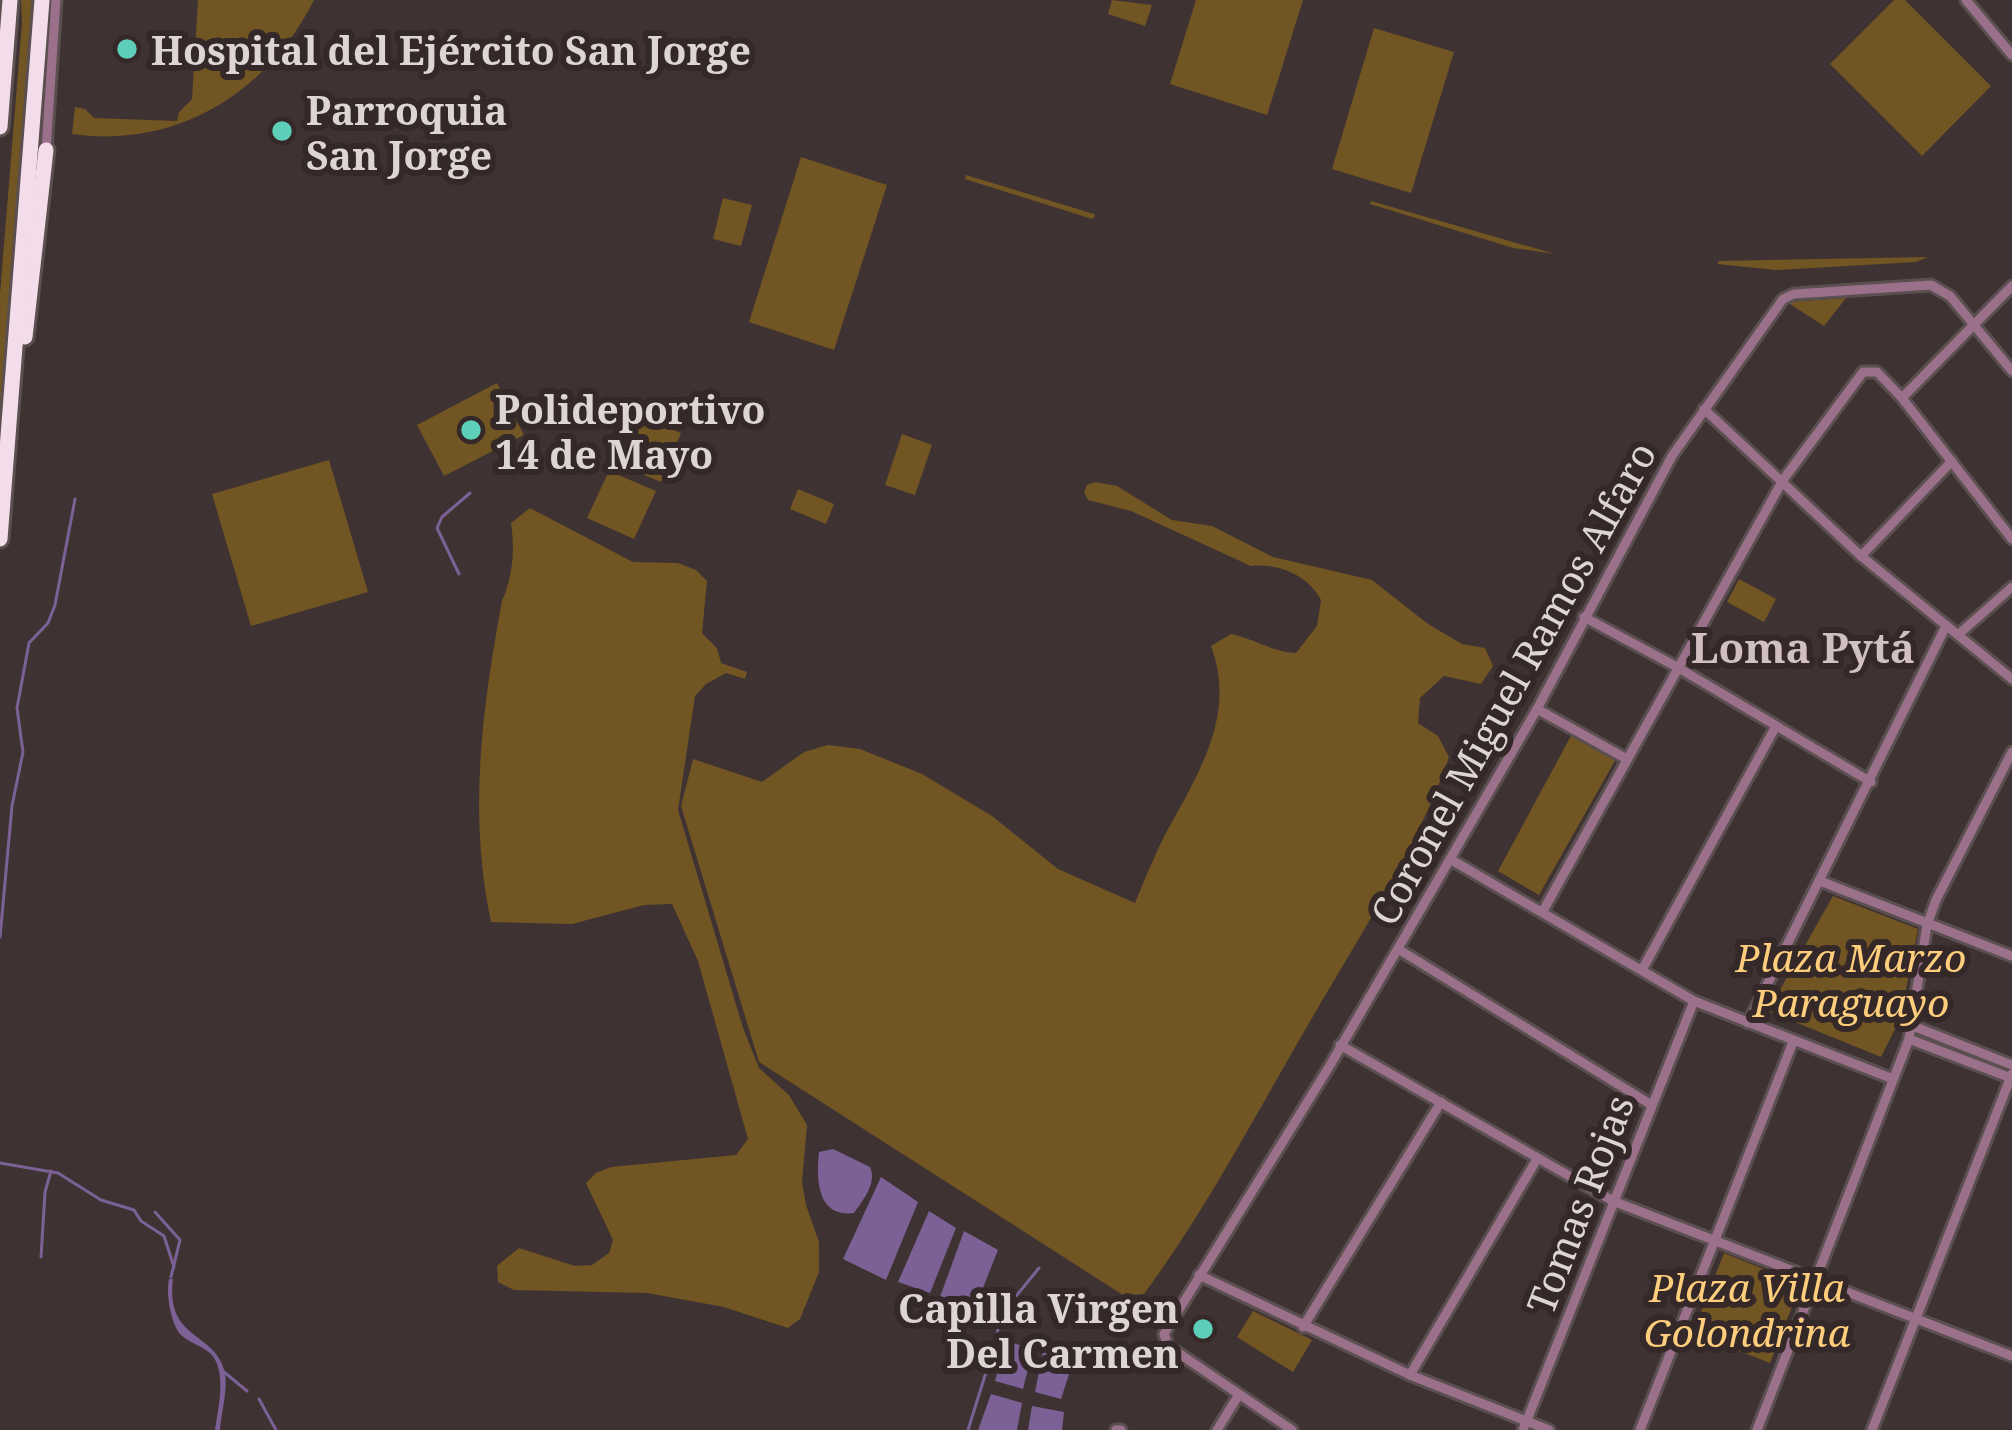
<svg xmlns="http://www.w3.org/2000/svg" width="2012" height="1430" font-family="'Noto Serif',serif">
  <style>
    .green { fill: #715522 }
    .water { fill: #7b6195 }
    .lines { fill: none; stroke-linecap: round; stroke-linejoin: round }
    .stream { stroke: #7b6195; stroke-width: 3 }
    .minor-casing { stroke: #5b4f50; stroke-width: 15 }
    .motorway-casing { stroke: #5b4f50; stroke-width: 21 }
    .minor { stroke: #9a708b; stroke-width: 9 }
    .motorway { stroke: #f3ddea; stroke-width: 15 }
    .poi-dot { fill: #5dceb8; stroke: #352829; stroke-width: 4.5 }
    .labels { text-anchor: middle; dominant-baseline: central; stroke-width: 12; stroke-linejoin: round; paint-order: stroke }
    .poi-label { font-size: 39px; font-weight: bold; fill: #ddd5d5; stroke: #352829; text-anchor: start }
    .street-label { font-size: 39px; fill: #ddd5d5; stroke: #352829 }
    .park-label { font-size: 39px; font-style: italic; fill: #ffce7c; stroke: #352829 }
    .neighbourhood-label { font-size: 42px; font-weight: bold; fill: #d0c0c1; stroke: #352829 }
  </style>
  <rect width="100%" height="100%" fill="#3f3233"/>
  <!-- green -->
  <g class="green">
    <polygon points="21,0 33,0 0,411 0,294 22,23"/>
    <path d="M198,0H314C267,93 177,149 72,134L75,107L85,109L94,118L177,121L179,112L192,99Z"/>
    <polygon points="1112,0 1152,5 1145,26 1108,14"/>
    <polygon points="1196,0 1303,0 1267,115 1170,84"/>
    <polygon points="1894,0 1905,0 1991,86 1922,156 1830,64"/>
    <polygon points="1374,28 1454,52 1411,193 1332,169"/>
    <polygon points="801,157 887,185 834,350 749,322"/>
    <polygon points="966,175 1094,214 1095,216 1092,219 965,179"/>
    <polygon points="723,198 752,205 741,246 713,239"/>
    <polygon points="1371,201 1555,254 1513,248 1370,204"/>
    <polygon points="1928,257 1916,262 1776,270 1717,264 1719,261"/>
    <polygon points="1846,298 1824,326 1787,302"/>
    <polygon points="497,383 524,435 444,476 417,425"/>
    <polygon points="632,413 681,433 661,482 611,461"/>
    <polygon points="902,434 932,445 915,495 885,485"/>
    <polygon points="329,460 368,592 251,626 212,494"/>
    <polygon points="609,471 656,491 634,539 587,518"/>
    <path d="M1095,482L1117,486L1172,520L1212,526L1273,557L1372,580L1428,624L1462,644L1485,648L1493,666L1481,684L1444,676L1420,698L1418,723L1438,736L1449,757C1421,841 1358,939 1312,1018C1258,1110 1208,1207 1144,1294L1123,1295L759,1062L681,806L693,759L762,782L804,752L828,745L860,749L922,774L992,816L1058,869L1135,903C1145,879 1154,856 1166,833C1198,774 1237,715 1211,646L1231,634C1255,639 1272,652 1296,653L1317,626L1321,600C1308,575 1278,563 1251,566L1131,511L1088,500L1084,492L1087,485Z"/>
    <polygon points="798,489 834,504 826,524 790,509"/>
    <path d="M530,508L633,562L678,563L696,570L707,581L702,633L717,648L721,663L747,672L745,679L726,673L706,684L695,696L678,810L743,1028L759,1068L789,1095L807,1125L802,1182L806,1205L819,1242V1272L800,1319L788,1328L724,1307L647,1293L514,1290L498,1282L497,1266L519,1248L575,1266L592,1265L609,1253L613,1240L586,1183L596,1173L611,1167L736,1155L748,1139L698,961L672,904L644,905L572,924L491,922C468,813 482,709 502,601C513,575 515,551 511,523Z"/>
    <polygon points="1739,579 1776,599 1764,622 1727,602"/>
    <polygon points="1572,734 1616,759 1539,895 1498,871"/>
    <polygon points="1833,896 1918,929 1900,1019 1881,1057 1768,1011"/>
    <polygon points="1724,1253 1801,1284 1770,1363 1693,1333"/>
    <polygon points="1253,1311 1312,1340 1293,1372 1237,1337"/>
  </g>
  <!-- water -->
  <g class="water">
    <path d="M833,1149L870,1167C877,1183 864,1199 854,1213C817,1218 816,1179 819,1152Z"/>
    <polygon points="881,1177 918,1202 886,1280 843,1259"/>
    <polygon points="929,1211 956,1228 930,1293 898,1282"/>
    <polygon points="964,1231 998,1250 975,1308 940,1297"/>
    <path d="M169,1279H173C165,1341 216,1331 225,1373C228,1391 221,1412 220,1430H215C218,1409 227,1374 212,1355C204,1346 188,1343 180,1334C170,1321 166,1293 169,1279Z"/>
    <polygon points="1006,1341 1033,1349 1023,1389 995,1381"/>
    <polygon points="1043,1352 1073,1362 1061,1399 1035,1392"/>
    <polygon points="991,1394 1022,1403 1017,1430 978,1430"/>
    <polygon points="1032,1406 1064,1412 1062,1430 1028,1430"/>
  </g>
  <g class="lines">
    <!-- stream -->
    <g class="stream">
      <polyline points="459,574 437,528 442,517 470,493"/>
      <polyline points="0,937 12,806 23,752 17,708 29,643 48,623 55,605 75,499"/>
      <polyline points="0,1163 58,1173 101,1200 134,1210 141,1221 164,1236 174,1267"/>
      <polyline points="155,1212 180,1240 171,1277"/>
      <polyline points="41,1257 45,1192 51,1171"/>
      <polyline points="224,1372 247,1391"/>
      <polyline points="259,1399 276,1430"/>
      <polyline points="968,1430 997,1337 999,1317 1039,1268"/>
    </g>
    <defs>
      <g id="minor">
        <polyline points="1966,0 2012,55"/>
        <polyline points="46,150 56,0"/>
        <polyline points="1902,398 2012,286"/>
        <polyline points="1704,409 1861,556 2012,679"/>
        <polyline points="1861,556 1952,461"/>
        <polyline points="1584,617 1677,667 1871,782"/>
        <polyline points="1959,634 2012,587"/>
        <polyline points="1537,709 1625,758"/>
        <polyline points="1450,859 1694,1001 1893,1079"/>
        <polyline points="1820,881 2012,956"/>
        <polyline points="1543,911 1783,480 1863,372 1877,372 1902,398 2012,539"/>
        <polyline points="1398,949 1650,1104"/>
        <polyline points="1642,970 1776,726"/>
        <polyline points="1748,1023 1946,626"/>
        <polyline points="1913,1026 2012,1065"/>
        <polyline points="1909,1039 2011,1078"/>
        <polyline points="1340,1045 1613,1201 2012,1356"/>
        <polyline points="1199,1275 1410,1375 1549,1430"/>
        <polyline points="1303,1327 1441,1102"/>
        <polyline points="1410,1375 1537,1159"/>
        <polyline points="1116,1430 1121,1430"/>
        <polyline points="1217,1430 1238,1396"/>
        <polyline points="1292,1430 1168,1346 1164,1334 1329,1067 1450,859 1537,709 1672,456 1783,299 1794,294 1931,285 1950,296 2012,371"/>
        <polyline points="1523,1430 1694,1001"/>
        <polyline points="1640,1430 1793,1042"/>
        <polyline points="1757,1430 1909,1039 1927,925 1936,900 2012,752"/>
        <polyline points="1872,1430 2012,1074"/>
      </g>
      <g id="motorway">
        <polyline points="0,127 10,0"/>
        <polyline points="25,337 46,150"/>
        <polyline points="0,539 42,0"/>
      </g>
    </defs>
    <!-- minor casing -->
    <use href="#minor" class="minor-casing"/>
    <!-- motorway casing -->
    <use href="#motorway" class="motorway-casing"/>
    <!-- minor -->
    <use href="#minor" class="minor"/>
    <!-- motorway -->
    <use href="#motorway" class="motorway"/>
  </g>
  <!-- markers -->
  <g class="poi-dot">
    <circle cx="127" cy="49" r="12"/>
    <circle cx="282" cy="131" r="12"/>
    <circle cx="471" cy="430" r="12"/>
    <circle cx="1203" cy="1329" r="12"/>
  </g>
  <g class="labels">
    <!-- poi labels -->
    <g class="poi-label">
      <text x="151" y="49">Hospital del Ejército San Jorge</text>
      <text x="306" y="109">Parroquia<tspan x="306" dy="45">San Jorge</tspan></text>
      <text x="495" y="408">Polideportivo<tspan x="495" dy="45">14 de Mayo</tspan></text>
      <text x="1179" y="1307" text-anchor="end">Capilla Virgen<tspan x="1179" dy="45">Del Carmen</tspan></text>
    </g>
    <!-- street labels -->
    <g class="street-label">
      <text transform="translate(1512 683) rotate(-61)">Coronel Miguel Ramos Alfaro</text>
      <text transform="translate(1579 1204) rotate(-69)">Tomas Rojas</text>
    </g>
    <!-- park labels -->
    <g class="park-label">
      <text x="1851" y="956">Plaza Marzo<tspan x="1851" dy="45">Paraguayo</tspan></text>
      <text x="1747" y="1286">Plaza Villa<tspan x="1747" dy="45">Golondrina</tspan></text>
    </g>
    <!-- neighbourhood labels -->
    <g class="neighbourhood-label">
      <text x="1803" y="646">Loma Pytá</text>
    </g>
  </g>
</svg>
